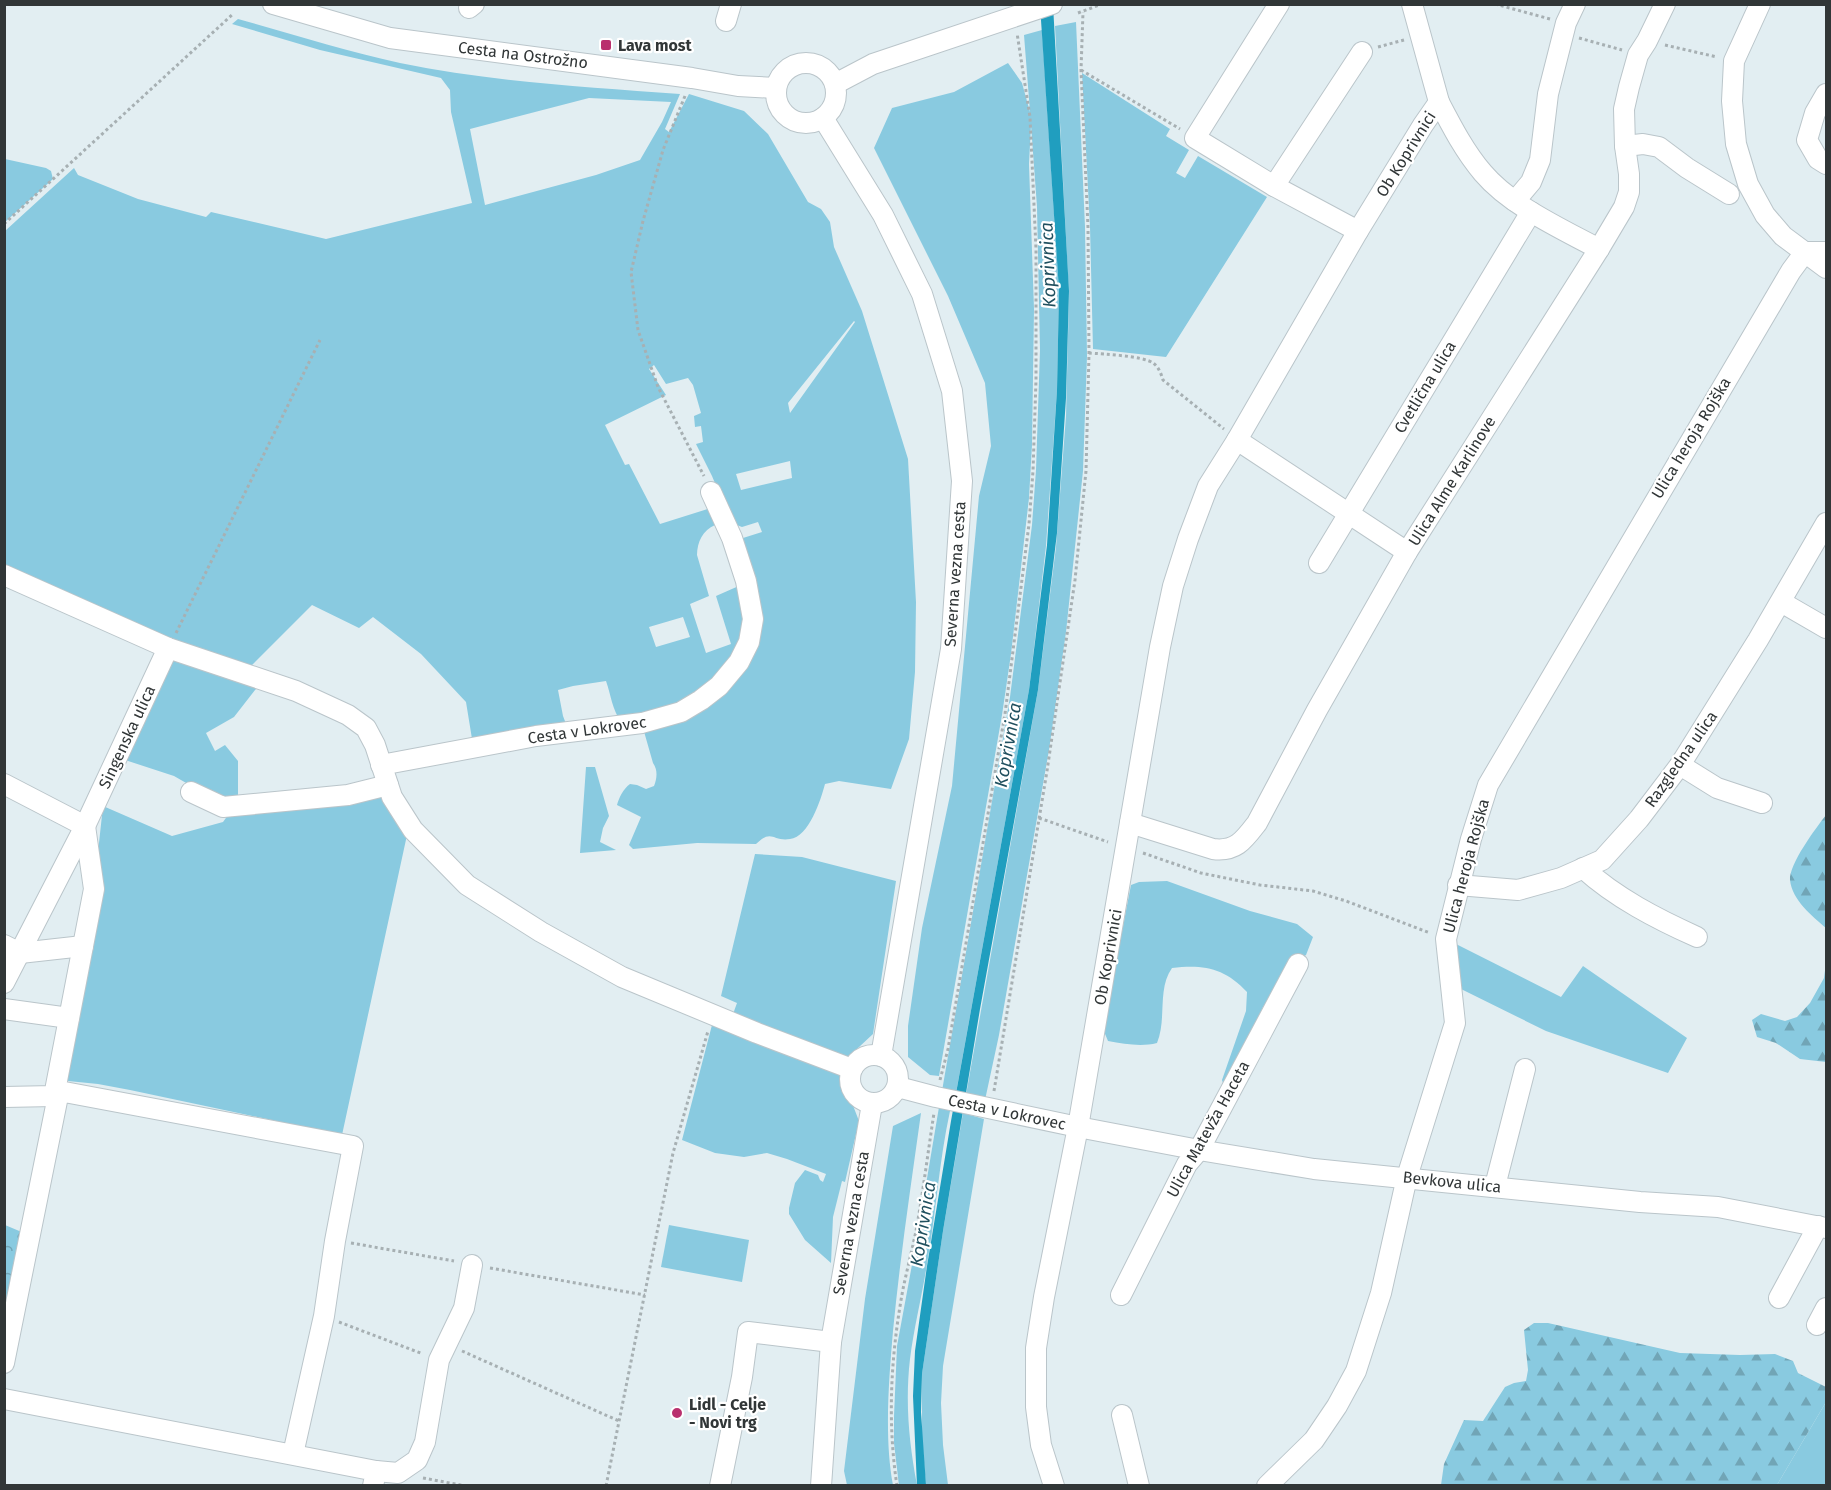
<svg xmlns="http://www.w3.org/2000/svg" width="1831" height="1490" font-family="'Fira Sans',sans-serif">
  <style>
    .grass { fill: #89cae0; fill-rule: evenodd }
    .forest { fill: url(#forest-firs) }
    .park { fill: url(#park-crowns) }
    .water { fill: #209ebf }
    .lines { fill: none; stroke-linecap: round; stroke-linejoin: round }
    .minor-casing { stroke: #bac5ca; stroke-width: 22 }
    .path { stroke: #a7b0b3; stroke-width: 3; stroke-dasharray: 3 3; stroke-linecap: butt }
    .minor { stroke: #fff; stroke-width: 20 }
    .poi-dot { fill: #b9306e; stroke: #fff; stroke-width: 2 }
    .labels { text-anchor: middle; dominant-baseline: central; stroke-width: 4.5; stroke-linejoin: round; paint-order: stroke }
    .poi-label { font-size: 16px; font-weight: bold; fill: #313637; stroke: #fff; text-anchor: start }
    .street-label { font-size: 16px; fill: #313637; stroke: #fff }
    .water-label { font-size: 18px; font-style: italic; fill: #20505f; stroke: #fff }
  </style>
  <defs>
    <pattern id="forest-firs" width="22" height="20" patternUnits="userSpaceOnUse" patternTransform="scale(1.5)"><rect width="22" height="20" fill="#89cae0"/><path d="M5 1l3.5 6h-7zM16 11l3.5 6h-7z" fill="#71a5b6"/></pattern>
    <pattern id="park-crowns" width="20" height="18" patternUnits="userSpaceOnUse" patternTransform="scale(1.5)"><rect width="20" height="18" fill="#89cae0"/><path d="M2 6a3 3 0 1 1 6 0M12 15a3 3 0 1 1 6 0" fill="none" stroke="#71a5b6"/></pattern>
  </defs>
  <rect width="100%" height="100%" fill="#e2eef2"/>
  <!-- grass -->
  <g class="grass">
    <path d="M238,19C292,34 346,51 400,63C492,82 587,87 680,94L665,129L669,132L689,94L744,111L768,134L808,202L821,209L830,222L834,247L862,311L908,459L916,602L915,672L909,739L891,789L839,781L825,784C821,799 809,837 790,839C773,842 772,828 756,844L697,843L633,849L629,845L641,817L617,805C619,798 623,789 630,784L637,785L646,789L654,786C657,778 658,770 653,763L643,728C656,724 670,721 682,714C714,698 757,658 755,619C754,594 745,571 738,547L743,538L762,532L758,522L742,527L734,524L729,517L712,476L696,444L703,442L701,426L695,427L694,416L701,413L693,385L688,378L666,384L654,365L649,369L666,395L605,425L625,465L629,464L660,524L714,507L717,519L715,525C703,530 697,542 697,555L709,596L690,604L706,653L731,644L716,596L741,585C743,596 747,610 747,622C746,674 669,723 621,722C612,709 611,695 606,681L573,686L558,690L563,716L568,729L534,733L473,745L466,702L421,654L373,617L359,628L312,605L249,668L172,644L5,568V231L74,168L78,175L138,199L206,217L211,212L326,239L472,203L451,112L450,90L441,78L320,50L232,24ZM589,98L671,102L662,122L640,160L596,175L485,205L470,129ZM854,321L855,322L790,413L788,403ZM790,461L792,478L741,490L736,474ZM683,617L690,637L656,647L649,627Z"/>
    <polygon points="1076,22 1085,227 1087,356 1083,471 1066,632 1049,750 999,1035 985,1100 966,1095 1038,690 1056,547 1066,416 1069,295 1055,26"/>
    <polygon points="1042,30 1059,290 1057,390 1046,546 1029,690 956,1093 942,1091 1010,697 1032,525 1036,470 1040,350 1037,207 1031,125 1029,164 1034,309 1032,445 1029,498 1011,654 1002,715 939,1076 930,1075 908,1057 908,1026 922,928 952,786 979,496 991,446 985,383 948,296 874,148 892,108 954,92 1008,63 1022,83 1030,112 1024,35"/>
    <polygon points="1082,73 1170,129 1166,136 1189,150 1176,173 1185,178 1198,156 1267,197 1166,357 1093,349 1090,227"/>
    <polygon points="5,159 46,168 51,171 53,179 5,222"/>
    <polygon points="175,657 259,685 234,717 206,733 215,751 225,745 238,761 238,795 235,801 221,803 174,776 122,759 155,688"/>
    <polygon points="586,767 595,767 609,816 603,828 600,842 616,850 580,853"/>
    <polygon points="381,795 407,835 342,1135 130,1090 98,1084 58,1080 94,889 103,806 172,836 223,822 231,811"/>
    <polygon points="755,854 802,857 896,881 873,1034 844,1061 733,1014 737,1003 721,996"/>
    <path d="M1167,881L1250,911L1297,924L1313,937L1306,955L1289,966L1263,1007L1241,1057L1225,1084L1223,1083L1222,1080L1246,1011L1247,992C1225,968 1203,964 1172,968C1157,989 1167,1019 1157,1043C1141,1047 1125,1044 1108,1041L1103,1029L1131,885L1139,882Z"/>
    <polygon points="1454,943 1561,997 1583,966 1687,1038 1668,1073 1546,1031 1461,989"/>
    <polygon points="716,1023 840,1072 859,1121 845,1182 842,1181 833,1217 831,1263 805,1240 789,1214 789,1208 795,1183 805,1170 818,1175 820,1180 823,1182 826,1174 787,1159 767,1153 744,1157 715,1153 682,1140 712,1025"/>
    <path d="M939,1107L950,1111C939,1161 936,1214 927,1264C922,1296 914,1327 910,1359C905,1402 909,1443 917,1485L899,1486L894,1443V1416L897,1346L918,1232Z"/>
    <path d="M921,1113C911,1185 900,1258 893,1331C889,1378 884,1438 893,1485H847L844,1471L865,1299L893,1126Z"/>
    <polygon points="963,1113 984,1119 943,1366 941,1403 943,1445 948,1485 926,1486 922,1438 922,1374 943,1231"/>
    <polygon points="669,1225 749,1240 742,1282 661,1267"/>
    <polygon points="1826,1402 1826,1485 1777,1485"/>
  </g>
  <!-- forest -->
  <g class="forest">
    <path d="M1826,815V928C1812,916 1792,900 1790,880C1789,864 1816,828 1826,815Z"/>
    <polygon points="1826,963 1826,1062 1800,1059 1776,1043 1757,1037 1752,1020 1761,1014 1785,1021 1797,1017 1810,1003 1824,978"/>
    <polygon points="1534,1323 1548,1323 1680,1353 1740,1355 1775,1354 1793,1361 1798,1373 1826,1387 1826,1402 1777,1485 1441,1485 1444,1464 1464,1420 1483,1421 1505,1387 1514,1383 1526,1381 1528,1370 1524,1330"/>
  </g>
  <!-- park -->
  <polygon class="park" points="5,1225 24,1233 5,1328"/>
  <!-- water -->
  <polygon class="water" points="1040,5 1053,5 1069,291 1066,398 1057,533 1038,690 980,1009 943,1231 922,1374 921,1412 926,1485 917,1486 913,1396 915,1351 927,1266 951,1121 1029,690 1047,545 1057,390 1059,290"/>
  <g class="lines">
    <defs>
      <g id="minor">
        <polyline points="273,4 390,38 692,78 738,86 776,88"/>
        <polyline points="1279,4 1195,138 1274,186 1358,231"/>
        <polyline points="1760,4 1734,61 1732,101 1736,144 1748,184 1765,215 1783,236 1826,268"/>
        <polyline points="469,8 474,4"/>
        <polyline points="726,21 731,4"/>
        <circle cx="806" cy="93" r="30"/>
        <polyline points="835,84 873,64 1052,4"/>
        <polyline points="1826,94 1815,113 1807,140 1818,159 1826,164"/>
        <path d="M1439,102C1452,127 1465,152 1483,173C1511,206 1562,229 1599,249"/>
        <polyline points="823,118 883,215 922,294 952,391 962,481 951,649 881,1056"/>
        <polyline points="1625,146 1643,144 1659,147 1687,168 1729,194"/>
        <polyline points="1274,186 1362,52"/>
        <polyline points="1515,201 1531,182 1540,160 1548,94 1566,23 1575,4"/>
        <polyline points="1237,440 1407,552"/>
        <polyline points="1319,563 1531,212"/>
        <polyline points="4,575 168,648 296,691 348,715 366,728 375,745 392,797 413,830 467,885 541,932 622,977 757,1033 852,1069"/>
        <polyline points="1781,602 1826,628"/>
        <polyline points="381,765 536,736 642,723 681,712 701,700 719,686 739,662 749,642 753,619 746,581 732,538 711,492"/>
        <polyline points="1680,765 1717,788 1762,803"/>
        <polyline points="4,784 85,826"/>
        <polyline points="191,792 223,807 348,795 388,785"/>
        <path d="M1130,823L1213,849C1236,852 1244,840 1257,823L1317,710L1407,552L1599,249L1624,207L1629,192V174L1625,146L1624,109L1629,87L1638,55L1647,41L1665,4"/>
        <path d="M1583,868C1616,898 1657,919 1697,937"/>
        <polyline points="1458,885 1518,890 1561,878 1602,860 1639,819 1680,765 1758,640 1826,523"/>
        <polyline points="4,945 20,953 83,946"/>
        <polyline points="4,983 85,826 168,648"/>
        <polyline points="4,1009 69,1018"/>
        <circle cx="874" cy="1079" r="24"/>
        <polyline points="898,1087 936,1097 1078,1127 1199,1150 1314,1169 1640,1202 1718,1207 1826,1228"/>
        <polyline points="4,1097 54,1096 94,889 85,826"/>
        <polyline points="1495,1186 1525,1069"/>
        <polyline points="1121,1295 1187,1164 1199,1150 1298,964"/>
        <polyline points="1779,1298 1818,1226"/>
        <polyline points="1817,1325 1826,1308"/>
        <polyline points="4,1363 59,1091 353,1146 335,1241 324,1316 293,1454"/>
        <polyline points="4,1399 376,1471 373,1486"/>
        <polyline points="1122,1415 1139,1486"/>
        <polyline points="376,1471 398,1473 417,1460 425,1442 439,1360 464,1308 472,1265"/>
        <polyline points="720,1486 742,1377 748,1332 831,1342"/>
        <polyline points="821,1486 831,1342 872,1104"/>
        <polyline points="1054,1486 1041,1445 1036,1407 1036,1348 1044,1297 1078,1127 1160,647 1173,586 1188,539 1208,486 1237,440 1358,231 1423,125 1439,102 1412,4"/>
        <polyline points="1267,1486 1314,1440 1337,1406 1356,1371 1381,1293 1407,1177 1455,1023 1446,939 1471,839 1488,785 1791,271 1805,252 1826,252"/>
      </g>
    </defs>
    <!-- minor casing -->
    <use href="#minor" class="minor-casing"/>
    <!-- path -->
    <g class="path">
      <polyline points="1495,4 1550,19"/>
      <polyline points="1078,13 1102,4"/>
      <polyline points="1579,38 1622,50"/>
      <polyline points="1665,45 1717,57"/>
      <polyline points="1378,47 1404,40"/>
      <polyline points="1081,70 1180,129"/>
      <polyline points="685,96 663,150 643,221 631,272 638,330 658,387 704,476"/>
      <polyline points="4,224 233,14"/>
      <path d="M1089,353C1104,354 1143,356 1153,363C1159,367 1161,374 1163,380L1224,429"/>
      <polyline points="176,633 320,340"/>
      <polyline points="1039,818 1108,842"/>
      <polyline points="1143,853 1201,873 1260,885 1313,891 1346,901 1430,933"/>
      <polyline points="940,1080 948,1049 1005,714 1029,524 1033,471 1036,380 1036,249 1030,117 1017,33"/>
      <polyline points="994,1091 1047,771 1075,580 1086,471 1089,353 1088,227 1081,70 1083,12"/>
      <polyline points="351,1243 454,1261"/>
      <polyline points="490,1268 645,1295"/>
      <polyline points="339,1322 423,1354"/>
      <polyline points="462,1351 619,1421"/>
      <polyline points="423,1478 466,1486"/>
      <polyline points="606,1486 673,1153 708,1031"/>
      <path d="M897,1486C887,1420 891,1354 903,1289C907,1270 912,1250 916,1231C923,1192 928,1152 934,1113"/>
    </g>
    <!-- minor -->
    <use href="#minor" class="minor"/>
  </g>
  <!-- markers -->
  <g class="poi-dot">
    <rect x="600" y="39" width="12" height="12" rx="3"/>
    <circle cx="677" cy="1413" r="6"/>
  </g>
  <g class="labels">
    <!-- poi labels -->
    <g class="poi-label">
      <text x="618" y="45">Lava most</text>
      <text x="689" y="1404">Lidl - Celje<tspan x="689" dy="18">- Novi trg</tspan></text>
    </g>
    <!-- street labels -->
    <g class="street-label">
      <text transform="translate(523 55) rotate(7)">Cesta na Ostrožno</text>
      <text transform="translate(1406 154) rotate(-58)">Ob Koprivnici</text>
      <text transform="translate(1425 387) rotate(-59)">Cvetlična ulica</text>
      <text transform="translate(1691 438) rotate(-59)">Ulica heroja Rojška</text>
      <text transform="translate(1452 481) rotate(-58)">Ulica Alme Karlinove</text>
      <text transform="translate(955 574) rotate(-86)">Severna vezna cesta</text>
      <text transform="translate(587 730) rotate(-8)">Cesta v Lokrovec</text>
      <text transform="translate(127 737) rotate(-65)">Singenska ulica</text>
      <text transform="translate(1681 759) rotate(-55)">Razgledna ulica</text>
      <text transform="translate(1466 866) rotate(-75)">Ulica heroja Rojška</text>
      <text transform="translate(1108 957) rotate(-80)">Ob Koprivnici</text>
      <text transform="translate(1007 1112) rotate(12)">Cesta v Lokrovec</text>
      <text transform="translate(1208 1129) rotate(-61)">Ulica Matevža Haceta</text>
      <text transform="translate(1452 1182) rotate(6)">Bevkova ulica</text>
      <text transform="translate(851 1223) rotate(-80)">Severna vezna cesta</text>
    </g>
    <!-- water labels -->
    <g class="water-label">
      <text transform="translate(1048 265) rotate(-92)">Koprivnica</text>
      <text transform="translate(1008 745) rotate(-80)">Koprivnica</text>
      <text transform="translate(923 1224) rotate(-81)">Koprivnica</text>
    </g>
  </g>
  <!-- border -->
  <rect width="1831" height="1490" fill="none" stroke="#313637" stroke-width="12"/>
</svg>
